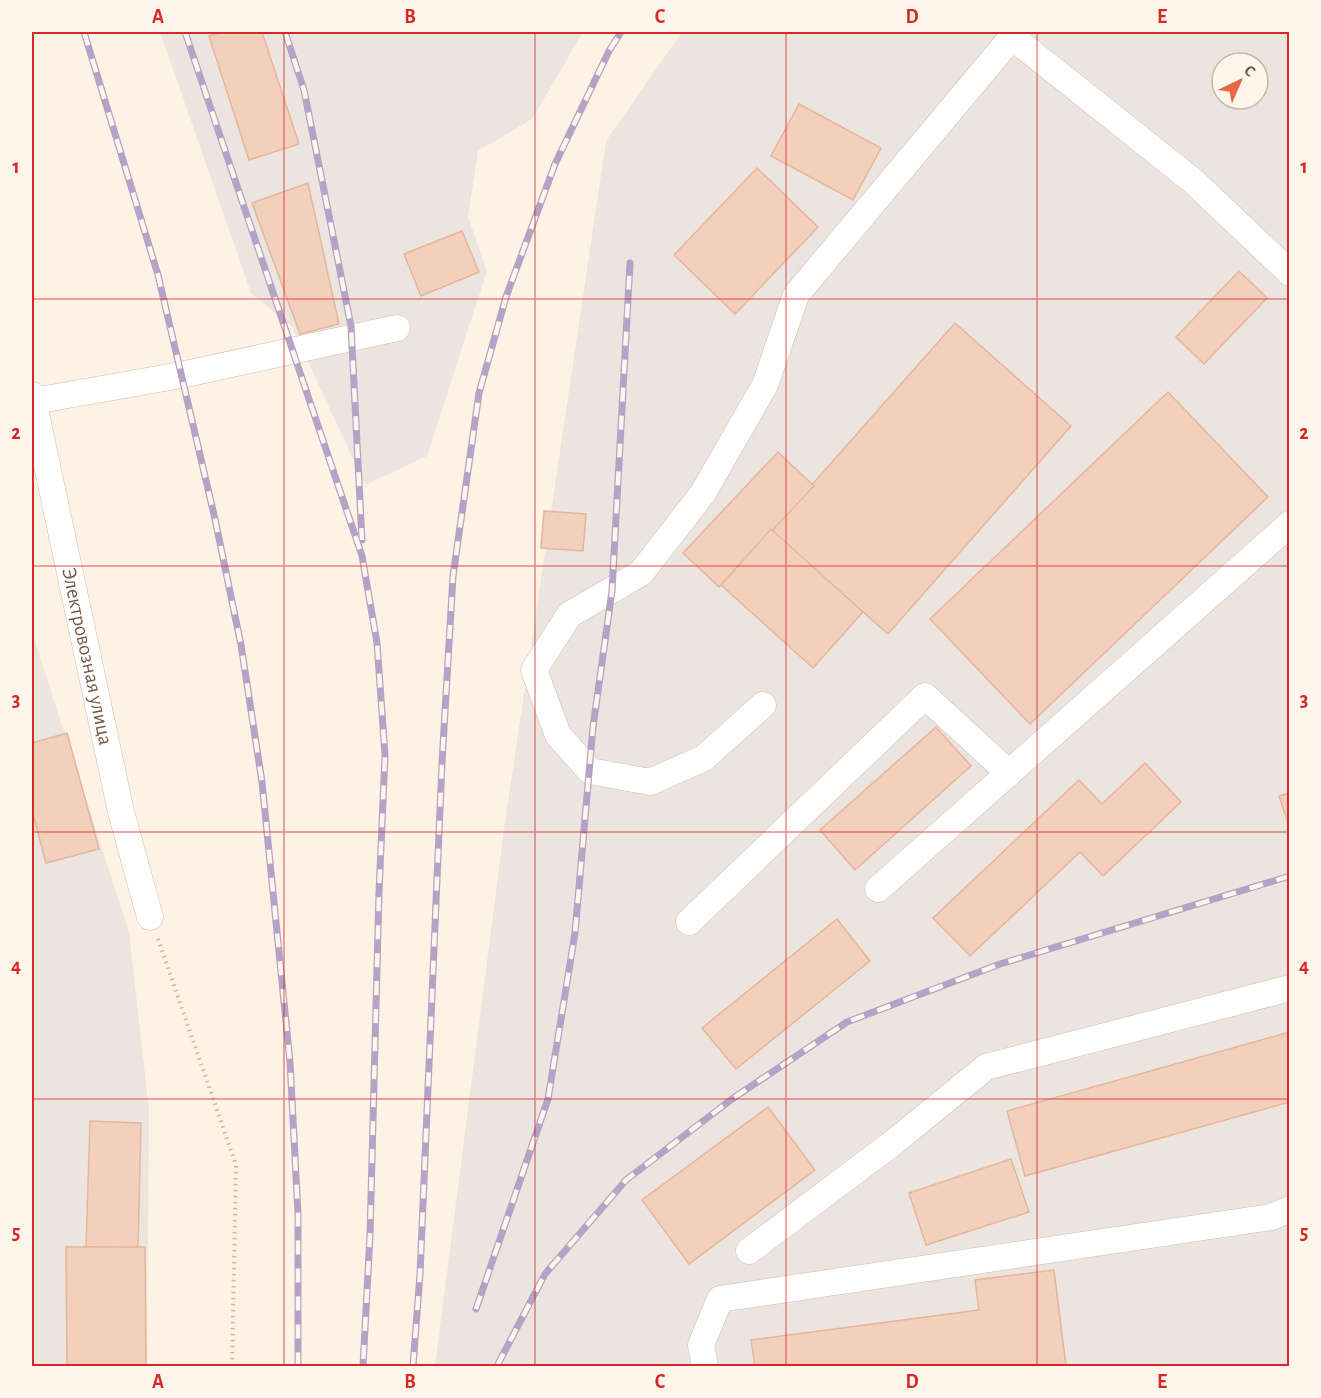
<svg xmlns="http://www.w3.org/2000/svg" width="1321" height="1398" font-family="'Alegreya Sans',sans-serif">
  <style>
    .industrial { fill: #ece5df; fill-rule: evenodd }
    .building { fill: #f3d0bb; stroke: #e6b59b; stroke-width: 1.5 }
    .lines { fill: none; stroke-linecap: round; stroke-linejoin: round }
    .minor-casing { stroke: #d0bcad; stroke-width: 27 }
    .path { stroke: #d8b39e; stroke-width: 4; stroke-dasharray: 1.5 4.5; stroke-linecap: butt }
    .minor { stroke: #fff; stroke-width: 26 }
    .rail-casing { stroke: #b5a2c7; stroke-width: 7 }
    .rail { stroke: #fff6eb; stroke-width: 4.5; stroke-dasharray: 14; stroke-linecap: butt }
    .grid { fill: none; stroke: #d62828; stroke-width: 1.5; stroke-opacity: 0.55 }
    .labels { text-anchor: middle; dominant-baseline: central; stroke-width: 4.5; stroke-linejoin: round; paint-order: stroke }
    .street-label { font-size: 21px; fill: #765849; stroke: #fff6eb }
    .neatline { fill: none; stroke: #d62828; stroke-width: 2 }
    .grid-label { font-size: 20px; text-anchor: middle; font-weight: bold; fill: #d62828 }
  </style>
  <rect width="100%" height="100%" fill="#fdf2e4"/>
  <!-- industrial -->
  <g class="industrial">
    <polygon points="160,32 583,32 532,119 478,151 468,217 487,271 427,456 365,485 292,327 251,293"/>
    <path d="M682,32H1289V1366H435L504,829L606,141ZM1222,63H1258V99H1222Z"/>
    <polygon points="32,632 129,932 149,1109 147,1366 32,1366"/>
  </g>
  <!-- building -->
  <g class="building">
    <polygon points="224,32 262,32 299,144 249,160 209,36"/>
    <polygon points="799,104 881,148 853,200 771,156"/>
    <polygon points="757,168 818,227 735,314 674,255"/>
    <polygon points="308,183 339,324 300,334 252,203"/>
    <polygon points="462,231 479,272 421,296 404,254"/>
    <polygon points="1239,271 1267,298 1204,364 1176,337"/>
    <polygon points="955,323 1071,426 888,634 771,531"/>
    <polygon points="1168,392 1268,497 1030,724 930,619"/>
    <polygon points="778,452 814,486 719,587 683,553"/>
    <polygon points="544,511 586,514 583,551 541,548"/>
    <polygon points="771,529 863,612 813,668 721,585"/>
    <polygon points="936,727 971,766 855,870 820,830"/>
    <polygon points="67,733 99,849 46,863 32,810 32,743"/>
    <polygon points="1145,763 1181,802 1103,876 1080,852 970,956 933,918 1079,780 1102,804"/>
    <polygon points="1290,793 1290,829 1279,796"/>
    <polygon points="837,919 870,961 736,1069 702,1028"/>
    <polygon points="1290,1032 1290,1102 1025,1176 1007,1111"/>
    <polygon points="768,1107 815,1170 689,1264 642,1200"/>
    <polygon points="90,1121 141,1123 138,1248 86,1247"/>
    <polygon points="1011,1159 1029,1212 926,1245 909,1193"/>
    <polygon points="66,1247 145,1247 146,1366 67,1366"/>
    <polygon points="1054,1270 1066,1366 755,1366 751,1340 979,1310 975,1280"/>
  </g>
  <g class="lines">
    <defs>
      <g id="minor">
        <path id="s1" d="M32,395L121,812L150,917"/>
        <polyline points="34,401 181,375 397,328"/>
        <polyline points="763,705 704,758 650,782 590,771 558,735 534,670 569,615 641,573 703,493 765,385 796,295 1012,37 1193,181 1290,273"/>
        <polyline points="878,889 1290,524"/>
        <polyline points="689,922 925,696 1009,773"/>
        <polyline points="749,1251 894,1142 986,1067 1290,988"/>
        <polyline points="705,1366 701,1345 720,1299 1271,1217 1290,1209"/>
      </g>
    </defs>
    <!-- minor casing -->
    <use href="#minor" class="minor-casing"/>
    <!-- path -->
    <polyline class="path" points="158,939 236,1165 232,1366"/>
    <!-- minor -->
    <use href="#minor" class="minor"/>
    <defs>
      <g id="rail">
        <polyline points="84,32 158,275 215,519 241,645 262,782 290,1062 298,1214 298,1366"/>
        <polyline points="185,32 362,556 377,643 385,755 379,892 370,1235 363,1366"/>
        <polyline points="285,32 304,90 351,326 362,540"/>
        <polyline points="476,1309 548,1099 575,933 593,727 612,591 630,263"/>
        <polyline points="413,1366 420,1274 442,763 453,576 479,393 506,297 555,164 609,51 621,32"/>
        <polyline points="497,1366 545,1274 626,1180 732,1099 847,1022 1000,964 1290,876"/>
      </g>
    </defs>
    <!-- rail casing -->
    <use href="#rail" class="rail-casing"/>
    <!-- rail -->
    <use href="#rail" class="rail"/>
  </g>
  <!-- grid -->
  <path class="grid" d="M284,32V1366M535,32V1366M786,32V1366M1037,32V1366M32,299H1290M32,566H1290M32,832H1290M32,1099H1290"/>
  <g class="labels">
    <!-- street labels -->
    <g class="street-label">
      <text stroke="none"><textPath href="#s1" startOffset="267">Электровозная улица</textPath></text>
    </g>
  </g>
  <!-- border -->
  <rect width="1321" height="1398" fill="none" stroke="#fff6eb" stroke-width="66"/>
  <!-- north arrow -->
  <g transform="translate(1240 81) rotate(44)"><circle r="28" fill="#fff6eb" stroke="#c8b7aa" stroke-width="1.5"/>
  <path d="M0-4.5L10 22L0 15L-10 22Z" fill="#e96647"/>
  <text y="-9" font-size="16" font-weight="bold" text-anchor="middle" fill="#765849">С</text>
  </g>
  <rect x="33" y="33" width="1255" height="1332" class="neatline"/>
  <g class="grid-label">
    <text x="158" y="23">A</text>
    <text x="410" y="23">B</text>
    <text x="660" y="23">C</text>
    <text x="912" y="23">D</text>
    <text x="1162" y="23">E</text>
    <text x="16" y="173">1</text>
    <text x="1304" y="173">1</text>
    <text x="16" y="439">2</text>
    <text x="1304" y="439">2</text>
    <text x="16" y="706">3</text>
    <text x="1304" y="706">3</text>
    <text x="16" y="972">4</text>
    <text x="1304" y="972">4</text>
    <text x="16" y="1239">5</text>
    <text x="1304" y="1239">5</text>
    <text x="158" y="1388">A</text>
    <text x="410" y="1388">B</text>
    <text x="660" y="1388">C</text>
    <text x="912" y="1388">D</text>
    <text x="1162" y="1388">E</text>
  </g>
</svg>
